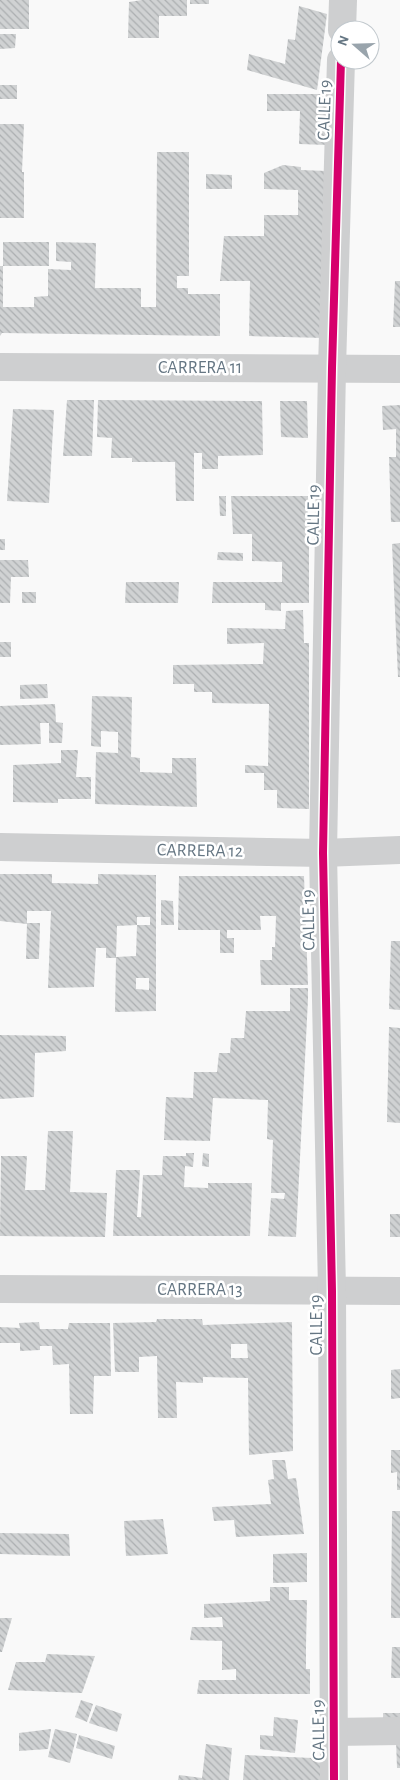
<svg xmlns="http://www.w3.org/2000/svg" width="400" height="1780" font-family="'Alegreya Sans',sans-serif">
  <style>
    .building { fill: url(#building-back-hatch); fill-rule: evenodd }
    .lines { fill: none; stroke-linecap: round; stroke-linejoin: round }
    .street { stroke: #cecfd0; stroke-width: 28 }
    .cycleway-casing { stroke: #fff; stroke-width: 11 }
    .cycleway { stroke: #d6006c; stroke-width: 8 }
    .labels { text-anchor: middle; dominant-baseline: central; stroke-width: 5; stroke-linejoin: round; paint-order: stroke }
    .street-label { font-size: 18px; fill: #657683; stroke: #fff }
  </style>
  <defs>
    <pattern id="building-back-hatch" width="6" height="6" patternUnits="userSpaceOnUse" patternTransform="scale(1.25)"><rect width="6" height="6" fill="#d0d2d3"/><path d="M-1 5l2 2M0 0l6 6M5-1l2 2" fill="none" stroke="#acafb1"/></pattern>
  </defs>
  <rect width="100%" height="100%" fill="#f9f9f9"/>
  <!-- building -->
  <g class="building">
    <rect x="0" y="0" width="29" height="29"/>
    <polygon points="142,0 187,0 187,16 159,16 159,38 128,38 129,2"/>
    <rect x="190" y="0" width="19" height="4"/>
    <polygon points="299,6 327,14 317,90 247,70 249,54 285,64 288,39 295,40"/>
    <polygon points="0,34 16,34 15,48 0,49"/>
    <rect x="0" y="85" width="17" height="14"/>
    <polygon points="267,94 328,94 327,145 299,144 300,111 267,111"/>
    <polygon points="0,124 24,124 22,172 24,172 24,218 0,218"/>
    <polygon points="157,152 189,152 189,276 177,276 177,288 188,288 188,294 220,294 220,336 2,333 0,336 0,266 3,266 3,307 34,307 34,297 48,296 48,269 71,270 71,262 56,261 56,242 96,243 95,288 141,288 141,307 156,307"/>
    <polygon points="283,165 301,167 301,170 327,171 325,338 249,336 250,281 220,281 224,236 264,236 264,215 298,215 298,190 264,189 264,173"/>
    <polygon points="206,174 232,175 232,189 206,189"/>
    <rect x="3" y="242" width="46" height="24"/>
    <polygon points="395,281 400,281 400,327 393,327"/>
    <polygon points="67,400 94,400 92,456 63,456"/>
    <polygon points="98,400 262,401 263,455 218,456 218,469 202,469 202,453 194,453 194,501 176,501 175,462 132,462 132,458 111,458 112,438 97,437"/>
    <polygon points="280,401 307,401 308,438 281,437"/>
    <polygon points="400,405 400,522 391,522 389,457 396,457 396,429 383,430 382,406"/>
    <polygon points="13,409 54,410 49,503 7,501"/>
    <polygon points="219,496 226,496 226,516 220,516"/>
    <polygon points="231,496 308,496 308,515 311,515 311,536 309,536 309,603 281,603 281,611 265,610 265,603 212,603 213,582 282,582 282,562 252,561 252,534 233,534"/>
    <rect x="0" y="539" width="5" height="11"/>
    <polygon points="400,543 400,677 398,677 392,544"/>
    <polygon points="218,552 243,553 243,561 217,560"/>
    <polygon points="0,560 28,560 29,577 11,577 10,603 0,603"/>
    <polygon points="126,582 179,582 178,603 125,603"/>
    <rect x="22" y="592" width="14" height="11"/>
    <polygon points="303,610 304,643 309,643 309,809 277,808 277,790 264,790 264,773 245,773 245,765 268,766 269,704 212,703 212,692 194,692 194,684 173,684 173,665 263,664 264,643 227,644 227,628 285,629 286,611"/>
    <rect x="0" y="642" width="11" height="15"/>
    <polygon points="47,684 48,698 20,699 20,685"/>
    <polygon points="92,696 132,697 131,757 140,758 140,772 172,773 172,758 196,758 197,807 95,804 96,752 118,753 118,732 101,731 101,747 91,746"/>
    <polygon points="55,704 56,722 63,723 62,743 49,743 49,723 40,723 41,744 0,745 0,706"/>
    <polygon points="61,750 78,750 76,777 91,777 91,799 58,799 58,803 13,802 13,765 61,763"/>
    <path d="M0,874H52V883L98,884V874L156,875V1011L115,1012L116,957L136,956L137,925H150V917H137V925L117,926L116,958H106V948H96L94,987L48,988L51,911H27V924L0,921ZM136,978H149V990L136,989Z"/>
    <polygon points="179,876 304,876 308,985 261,985 260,960 272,960 272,947 275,947 276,916 260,916 261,930 227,930 227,938 234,938 234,953 220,953 220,930 178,930"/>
    <polygon points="161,900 173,901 174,925 161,925"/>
    <polygon points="27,923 40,923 39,959 26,959"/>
    <polygon points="391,941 400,941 400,1010 389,1009"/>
    <polygon points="290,988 308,988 308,999 296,1237 268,1236 271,1198 284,1199 285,1193 271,1193 273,1140 267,1139 268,1100 213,1098 210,1141 164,1140 166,1097 193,1098 194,1072 217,1072 219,1053 230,1053 231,1038 244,1038 246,1011 290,1011"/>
    <polygon points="389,1027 400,1028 400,1123 387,1122"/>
    <polygon points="0,1035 66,1036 66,1051 35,1053 34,1097 0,1099"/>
    <polygon points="48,1131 73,1131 70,1192 107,1193 105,1237 0,1236 1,1156 27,1156 25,1190 45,1190"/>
    <polygon points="186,1153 194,1153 193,1167 185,1166 184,1187 208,1188 208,1183 252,1183 250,1236 113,1236 116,1170 140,1170 137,1217 141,1217 143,1175 162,1175 163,1156 186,1156"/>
    <polygon points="203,1153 209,1154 209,1167 202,1166"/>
    <rect x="390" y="1214" width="10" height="23"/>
    <path d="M157,1319H202L203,1325L292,1322L293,1451L249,1455L248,1378L203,1377V1383L176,1382L177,1418H158L157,1356L139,1357V1372H115L113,1323L156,1322ZM231,1344H247L248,1358H231Z"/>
    <polygon points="39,1322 40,1329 68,1329 69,1323 110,1323 111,1376 94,1376 93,1414 70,1414 69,1364 53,1365 52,1346 40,1346 40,1350 20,1351 20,1343 0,1343 0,1327 20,1328 19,1323"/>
    <polygon points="400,1369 400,1398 391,1399 391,1370"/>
    <polygon points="391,1450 400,1450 400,1490 397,1490 397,1472 391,1473"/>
    <polygon points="272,1460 285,1460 288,1479 296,1478 304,1534 236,1537 234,1520 214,1521 212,1507 271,1504 268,1480 274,1479"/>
    <polygon points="392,1511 400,1511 400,1618 391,1618"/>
    <polygon points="163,1519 168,1554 126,1556 124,1521"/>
    <polygon points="0,1533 69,1534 70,1556 0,1554"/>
    <polygon points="307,1553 307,1582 273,1583 273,1554"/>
    <polygon points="270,1587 289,1587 289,1600 307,1600 306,1646 306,1669 310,1669 310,1694 197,1694 199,1680 236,1680 236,1669 222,1670 222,1641 190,1640 192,1627 223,1627 222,1617 204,1618 204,1604 270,1601"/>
    <polygon points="0,1618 12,1618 2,1652 0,1652"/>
    <polygon points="392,1647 400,1647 400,1678 391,1678"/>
    <polygon points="47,1654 95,1656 82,1693 8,1690 16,1662 45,1662"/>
    <polygon points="81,1700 93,1704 87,1722 75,1717"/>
    <polygon points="96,1705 122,1714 117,1732 89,1723"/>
    <polygon points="383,1713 400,1713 400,1768 397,1768 396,1740 384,1741"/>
    <polygon points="274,1717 298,1720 295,1753 260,1749 260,1735 273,1736"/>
    <polygon points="51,1729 48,1749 19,1751 19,1733"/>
    <polygon points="55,1729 77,1734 70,1763 48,1757"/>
    <polygon points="79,1735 115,1746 112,1759 76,1748"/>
    <polygon points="206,1744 232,1748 229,1780 178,1780 179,1775 202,1778"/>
    <polygon points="245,1755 336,1759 337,1780 243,1780"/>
  </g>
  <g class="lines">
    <!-- street -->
    <g class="street">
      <polyline points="342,30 343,0"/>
      <polyline points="0,367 400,369"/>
      <polyline points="0,847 323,853 400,850"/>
      <polyline points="0,1289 400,1291"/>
      <polyline points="334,1732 400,1731"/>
      <polyline points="334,1780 332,1291 323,853 332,368 341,60"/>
    </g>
    <defs>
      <polyline id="cycleway" points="334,1780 332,1291 323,853 332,368 341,60"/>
    </defs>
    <!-- cycleway casing -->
    <use href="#cycleway" class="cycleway-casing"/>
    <!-- cycleway -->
    <use href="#cycleway" class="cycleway"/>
  </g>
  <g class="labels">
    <!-- street labels -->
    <g class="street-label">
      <text transform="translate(325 110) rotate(-88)">CALLE 19</text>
      <text x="200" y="368">CARRERA 11</text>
      <text transform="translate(314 515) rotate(-89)">CALLE 19</text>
      <text transform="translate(200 851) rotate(1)">CARRERA 12</text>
      <text transform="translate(309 920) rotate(-91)">CALLE 19</text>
      <text x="200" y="1290">CARRERA 13</text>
      <text transform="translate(317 1325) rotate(-90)">CALLE 19</text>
      <text transform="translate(319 1730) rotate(-91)">CALLE 19</text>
    </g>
  </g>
  <!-- north arrow -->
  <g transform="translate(355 45) rotate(290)"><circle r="24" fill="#ffffff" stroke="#c1c8cd"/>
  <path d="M0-4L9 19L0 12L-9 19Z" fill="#99a4ac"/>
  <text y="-8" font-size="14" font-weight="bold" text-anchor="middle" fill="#657683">N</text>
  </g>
</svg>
